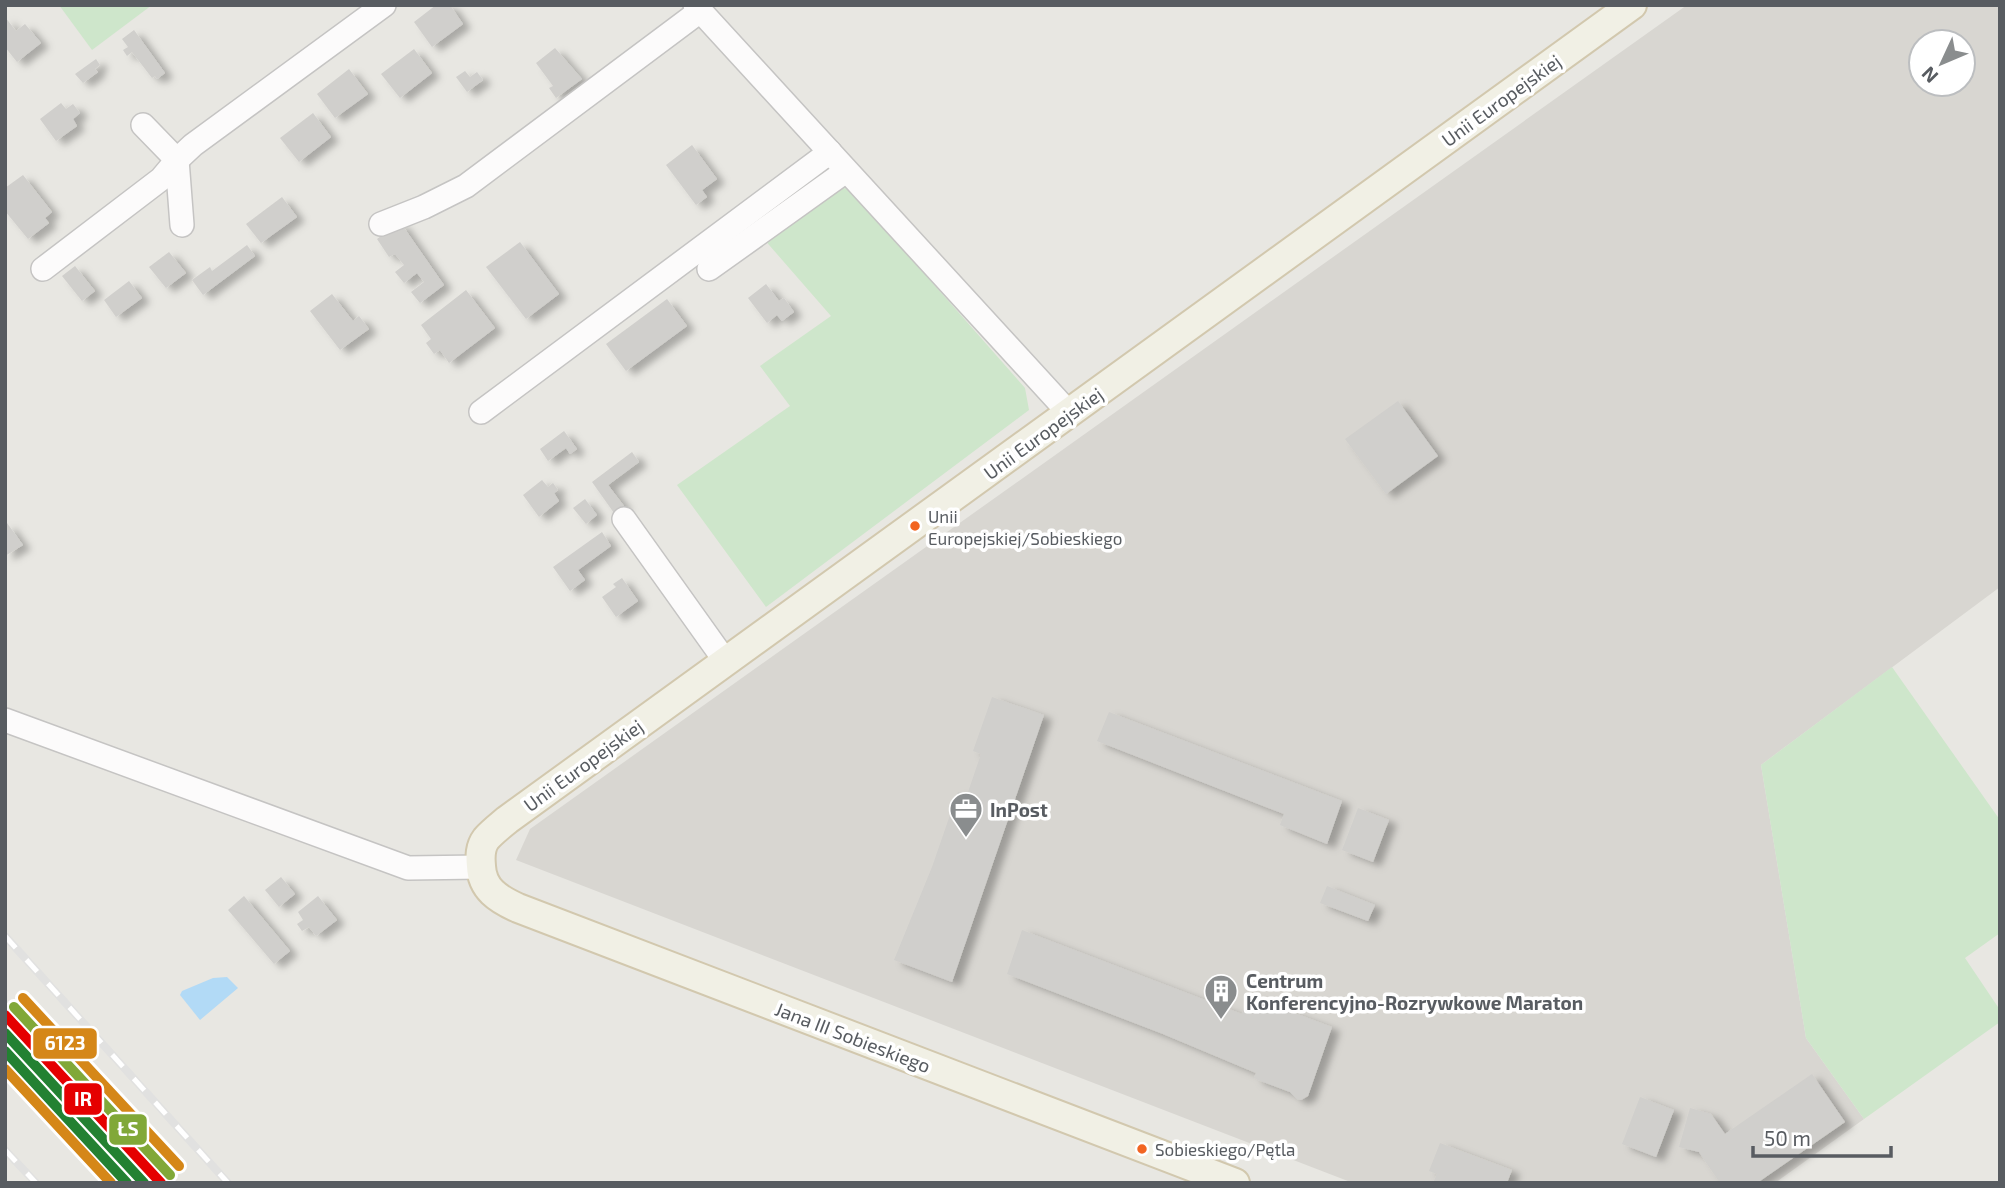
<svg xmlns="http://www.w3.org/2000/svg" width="2005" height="1188" font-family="'Exo 2',sans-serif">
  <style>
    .industrial { fill: #d8d6d1; fill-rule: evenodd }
    .green { fill: #cee6cb }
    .water { fill: #b2daf6 }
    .building { fill: #d0cfcc; filter: url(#shadow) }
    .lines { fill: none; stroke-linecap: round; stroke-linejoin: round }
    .minor-casing { stroke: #c5c4c3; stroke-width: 26 }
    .major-casing { stroke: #d2c8ae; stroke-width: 32 }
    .minor { stroke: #fcfbfb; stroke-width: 23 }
    .major { stroke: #f1f0e5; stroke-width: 28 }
    .rail-casing { stroke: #e1e1e0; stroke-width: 8 }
    .rail { stroke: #fff; stroke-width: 5; stroke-dasharray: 16; stroke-linecap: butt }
    .rail-1-casing { stroke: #fff; stroke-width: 16 }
    .rail-2-casing { stroke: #fff; stroke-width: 16 }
    .rail-3-casing { stroke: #fff; stroke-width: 16 }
    .rail-4-casing { stroke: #fff; stroke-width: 16 }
    .rail-5-casing { stroke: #fff; stroke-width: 16 }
    .rail-6-casing { stroke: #fff; stroke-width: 16 }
    .rail-1 { stroke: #e50000; stroke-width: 10 }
    .rail-2 { stroke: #238132; stroke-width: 10 }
    .rail-3 { stroke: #81a838; stroke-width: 10 }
    .rail-4 { stroke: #238132; stroke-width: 10 }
    .rail-5 { stroke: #d58718; stroke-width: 10 }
    .rail-6 { stroke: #d58718; stroke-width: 10 }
    .bus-dot { fill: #f26522; stroke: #fff; stroke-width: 2.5 }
    .labels { text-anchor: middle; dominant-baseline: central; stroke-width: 7; stroke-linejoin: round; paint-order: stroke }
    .bus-label { font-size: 17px; fill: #585c61; stroke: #fff; text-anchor: start }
    .street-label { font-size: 19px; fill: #585c61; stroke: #fff }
    .poi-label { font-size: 19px; font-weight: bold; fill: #585c61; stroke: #fff; text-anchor: start }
    .line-badge { stroke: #fff; stroke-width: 2.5 }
    .badge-label { font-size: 19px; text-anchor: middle; font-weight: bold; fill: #fff }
  </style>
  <defs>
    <filter id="shadow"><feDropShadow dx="8" dy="4.5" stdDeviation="3.5" flood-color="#0004"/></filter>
  </defs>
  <rect width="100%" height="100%" fill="#e8e7e2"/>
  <!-- industrial -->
  <path class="industrial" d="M1687,5H2000V587L1761,765L1806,1038L1864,1119L1775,1183H1353L516,860L530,829ZM1921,42H1963V84H1921Z"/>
  <!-- green -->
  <g class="green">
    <polygon points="59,5 152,5 92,50"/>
    <polygon points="849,188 1025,388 1029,410 766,607 677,485 790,406 760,366 831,316 763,238 830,189"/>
    <polygon points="1892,667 2000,820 2000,933 1965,958 2000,1010 2000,1022 1864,1119 1806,1038 1761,765"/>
  </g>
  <!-- water -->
  <polygon class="water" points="227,977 238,988 200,1020 180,995 182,991 213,978"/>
  <!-- building -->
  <g class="building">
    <polygon points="436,5 450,5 463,24 432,47 414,22"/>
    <polygon points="5,17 16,31 25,24 41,43 17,62 5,47"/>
    <polygon points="134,30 165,73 157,79 155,76 152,78 132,52 127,56 123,50 128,47 122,39"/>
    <polygon points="555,48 582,79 556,98 549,88 553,86 536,63"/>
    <polygon points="414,49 432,73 400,98 381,74"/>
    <polygon points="96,59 100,65 95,69 98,72 83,83 75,74"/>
    <polygon points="349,69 368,94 335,118 317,94"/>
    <polygon points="465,71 470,77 477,72 483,80 467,92 456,77"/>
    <polygon points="61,103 66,109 73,104 80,113 73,119 77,126 56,141 40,119"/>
    <polygon points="313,113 331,137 299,162 280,138"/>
    <polygon points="692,145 717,179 702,190 707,197 696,205 666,165"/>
    <polygon points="23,175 52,212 45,218 49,223 28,239 5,211 5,188"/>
    <polygon points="282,197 297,217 261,243 246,224"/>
    <polygon points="400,222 444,285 420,303 411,292 424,282 417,273 404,283 395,272 404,265 395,254 389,257 377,239"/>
    <polygon points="520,242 559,294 526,319 486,267"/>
    <polygon points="247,245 255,256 203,295 192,280 210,267 212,271"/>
    <polygon points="169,252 186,273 166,288 149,267"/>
    <polygon points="75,266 95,291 82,301 62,276"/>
    <polygon points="129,281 142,298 116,317 104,300"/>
    <polygon points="766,284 779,301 784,298 794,312 782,321 777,315 767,323 748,298"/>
    <polygon points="466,290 495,328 449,363 440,350 434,354 426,343 431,339 421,325"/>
    <polygon points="332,294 353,321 359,316 369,329 340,350 310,311"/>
    <polygon points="667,299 687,326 626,371 606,344"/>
    <polygon points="1398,401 1438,456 1386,494 1345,439"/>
    <polygon points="564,431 577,449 570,454 566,448 548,461 540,449"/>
    <polygon points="632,452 639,462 608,485 624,506 614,513 592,482"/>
    <polygon points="542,480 548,487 553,483 558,490 554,493 559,501 539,517 523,495"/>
    <polygon points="585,499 597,515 586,524 573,508"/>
    <polygon points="7,523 23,545 5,556 5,525"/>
    <polygon points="602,532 611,546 578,570 585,580 570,591 553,567"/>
    <polygon points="622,578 638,601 616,617 602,597 616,587 613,584"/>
    <polygon points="992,697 1044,715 952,982 894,960 932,867 958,792 967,795 981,754 973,751"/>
    <polygon points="1109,712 1342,801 1327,844 1280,825 1284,814 1097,741"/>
    <polygon points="1358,808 1389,820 1373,862 1342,850"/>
    <polygon points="281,877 295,894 279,907 265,890"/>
    <polygon points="1327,886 1375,905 1368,921 1320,903"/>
    <polygon points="244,896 290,951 274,964 228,910"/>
    <polygon points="318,896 337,920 316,936 309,927 302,931 297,924 303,920 298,912"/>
    <polygon points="1022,930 1242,1014 1249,996 1332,1027 1308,1096 1301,1100 1297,1099 1290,1092 1258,1080 1254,1078 1256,1073 1163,1034 1007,974"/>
    <polygon points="1812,1074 1845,1122 1757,1183 1720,1183 1699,1152 1679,1147 1690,1108 1711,1114 1725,1134"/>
    <polygon points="1640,1097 1674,1110 1656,1157 1622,1144"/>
    <polygon points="1440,1143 1512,1170 1507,1183 1433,1183 1437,1174 1429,1171"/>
  </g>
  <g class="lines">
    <defs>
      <g id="minor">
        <polyline points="695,5 1070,414"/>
        <polyline points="143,125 177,160 182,225"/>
        <polyline points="381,224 424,207 466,186 700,11"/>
        <polyline points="43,269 161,179 177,160 193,145 384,5"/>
        <polyline points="709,269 846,171"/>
        <polyline points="481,412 830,152"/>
        <polyline points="624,519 726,662"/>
        <polyline points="5,720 408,868 481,867"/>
      </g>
      <path id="major" d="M1235,1183L518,908C498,899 482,889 481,866C480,856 480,847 486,839C492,832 500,826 507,820L1632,5"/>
    </defs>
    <!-- minor casing -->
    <use href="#minor" class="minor-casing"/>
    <!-- major casing -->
    <use href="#major" class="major-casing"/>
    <!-- minor -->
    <use href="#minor" class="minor"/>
    <!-- major -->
    <use href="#major" class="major"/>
    <defs>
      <g id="rail">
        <polyline points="5,936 228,1183"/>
        <polyline points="5,1150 36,1183"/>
      </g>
    </defs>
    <!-- rail casing -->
    <use href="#rail" class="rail-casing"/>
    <!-- rail -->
    <use href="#rail" class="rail"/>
    <defs>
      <polyline id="rail-1" points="5,1015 161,1183"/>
      <polyline id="rail-2" points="5,1033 144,1183"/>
      <polyline id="rail-3" points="14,1007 170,1175"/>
      <polyline id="rail-4" points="5,1051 127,1183"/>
      <polyline id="rail-5" points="23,998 179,1166"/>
      <polyline id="rail-6" points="5,1069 111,1183"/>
    </defs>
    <!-- rail-1 casing -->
    <use href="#rail-1" class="rail-1-casing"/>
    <!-- rail-2 casing -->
    <use href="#rail-2" class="rail-2-casing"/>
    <!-- rail-3 casing -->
    <use href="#rail-3" class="rail-3-casing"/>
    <!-- rail-4 casing -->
    <use href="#rail-4" class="rail-4-casing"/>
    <!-- rail-5 casing -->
    <use href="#rail-5" class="rail-5-casing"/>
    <!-- rail-6 casing -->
    <use href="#rail-6" class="rail-6-casing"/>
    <!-- rail-1 -->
    <use href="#rail-1" class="rail-1"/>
    <!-- rail-2 -->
    <use href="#rail-2" class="rail-2"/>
    <!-- rail-3 -->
    <use href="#rail-3" class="rail-3"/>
    <!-- rail-4 -->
    <use href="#rail-4" class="rail-4"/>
    <!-- rail-5 -->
    <use href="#rail-5" class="rail-5"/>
    <!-- rail-6 -->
    <use href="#rail-6" class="rail-6"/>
  </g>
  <!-- icons -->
  <defs>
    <symbol id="office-pin" viewBox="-11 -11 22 30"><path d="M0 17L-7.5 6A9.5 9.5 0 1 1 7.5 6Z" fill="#8a8d8e" stroke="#fff"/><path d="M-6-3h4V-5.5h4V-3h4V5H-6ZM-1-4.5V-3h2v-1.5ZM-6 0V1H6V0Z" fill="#fff"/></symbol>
    <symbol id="building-pin" viewBox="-11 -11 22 30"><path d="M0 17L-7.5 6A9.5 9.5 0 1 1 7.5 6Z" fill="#8a8d8e" stroke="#fff"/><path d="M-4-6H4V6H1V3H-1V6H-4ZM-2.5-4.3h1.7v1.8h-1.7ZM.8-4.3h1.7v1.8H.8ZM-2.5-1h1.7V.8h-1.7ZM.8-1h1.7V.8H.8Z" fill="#fff"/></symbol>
  </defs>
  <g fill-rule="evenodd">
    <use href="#office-pin" x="947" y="790" width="38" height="52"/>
    <use href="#building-pin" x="1202" y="972" width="38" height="52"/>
  </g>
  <!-- markers -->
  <g class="bus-dot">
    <circle cx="915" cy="526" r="6"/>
    <circle cx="1142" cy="1149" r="6"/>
  </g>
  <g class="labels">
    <!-- bus labels -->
    <g class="bus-label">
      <text x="928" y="516">Unii<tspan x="928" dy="22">Europejskiej/Sobieskiego</tspan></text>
      <text x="1155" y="1149">Sobieskiego/Pętla</text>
    </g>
    <!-- street labels -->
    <g class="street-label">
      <text transform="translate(1501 100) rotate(-36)">Unii Europejskiej</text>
      <text transform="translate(1043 433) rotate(-36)">Unii Europejskiej</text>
      <text transform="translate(583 765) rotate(-36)">Unii Europejskiej</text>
      <text transform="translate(853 1037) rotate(21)">Jana III Sobieskiego</text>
    </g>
    <!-- poi labels -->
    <g class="poi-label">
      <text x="990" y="809">InPost</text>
      <text x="1246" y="980">Centrum<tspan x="1246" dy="22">Konferencyjno-Rozrywkowe Maraton</tspan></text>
    </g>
  </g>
  <g class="line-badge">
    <rect x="32" y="1027" width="66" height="33" rx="7" fill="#d58718"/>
    <rect x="63" y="1082" width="40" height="34" rx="7" fill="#e50000"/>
    <rect x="108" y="1113" width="40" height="33" rx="7" fill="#81a838"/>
  </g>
  <g class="badge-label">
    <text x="65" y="1050">6123</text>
    <text x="83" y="1106">IR</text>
    <text x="128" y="1136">ŁS</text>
  </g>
  <!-- border -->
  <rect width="2005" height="1188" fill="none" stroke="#585c61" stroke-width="14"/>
  <!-- north arrow -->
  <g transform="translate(1942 63) rotate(226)"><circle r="33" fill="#ffffff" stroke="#bcbec0" stroke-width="2"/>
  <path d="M0-5L12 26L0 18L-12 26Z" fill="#8a8d8e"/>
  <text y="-10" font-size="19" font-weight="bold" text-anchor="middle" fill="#585c61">N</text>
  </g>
  <!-- scale -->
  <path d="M1753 1146v10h138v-10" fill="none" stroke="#585c61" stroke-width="3.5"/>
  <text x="1764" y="1146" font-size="21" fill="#585c61" stroke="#ffffff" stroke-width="5" paint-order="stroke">50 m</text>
</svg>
